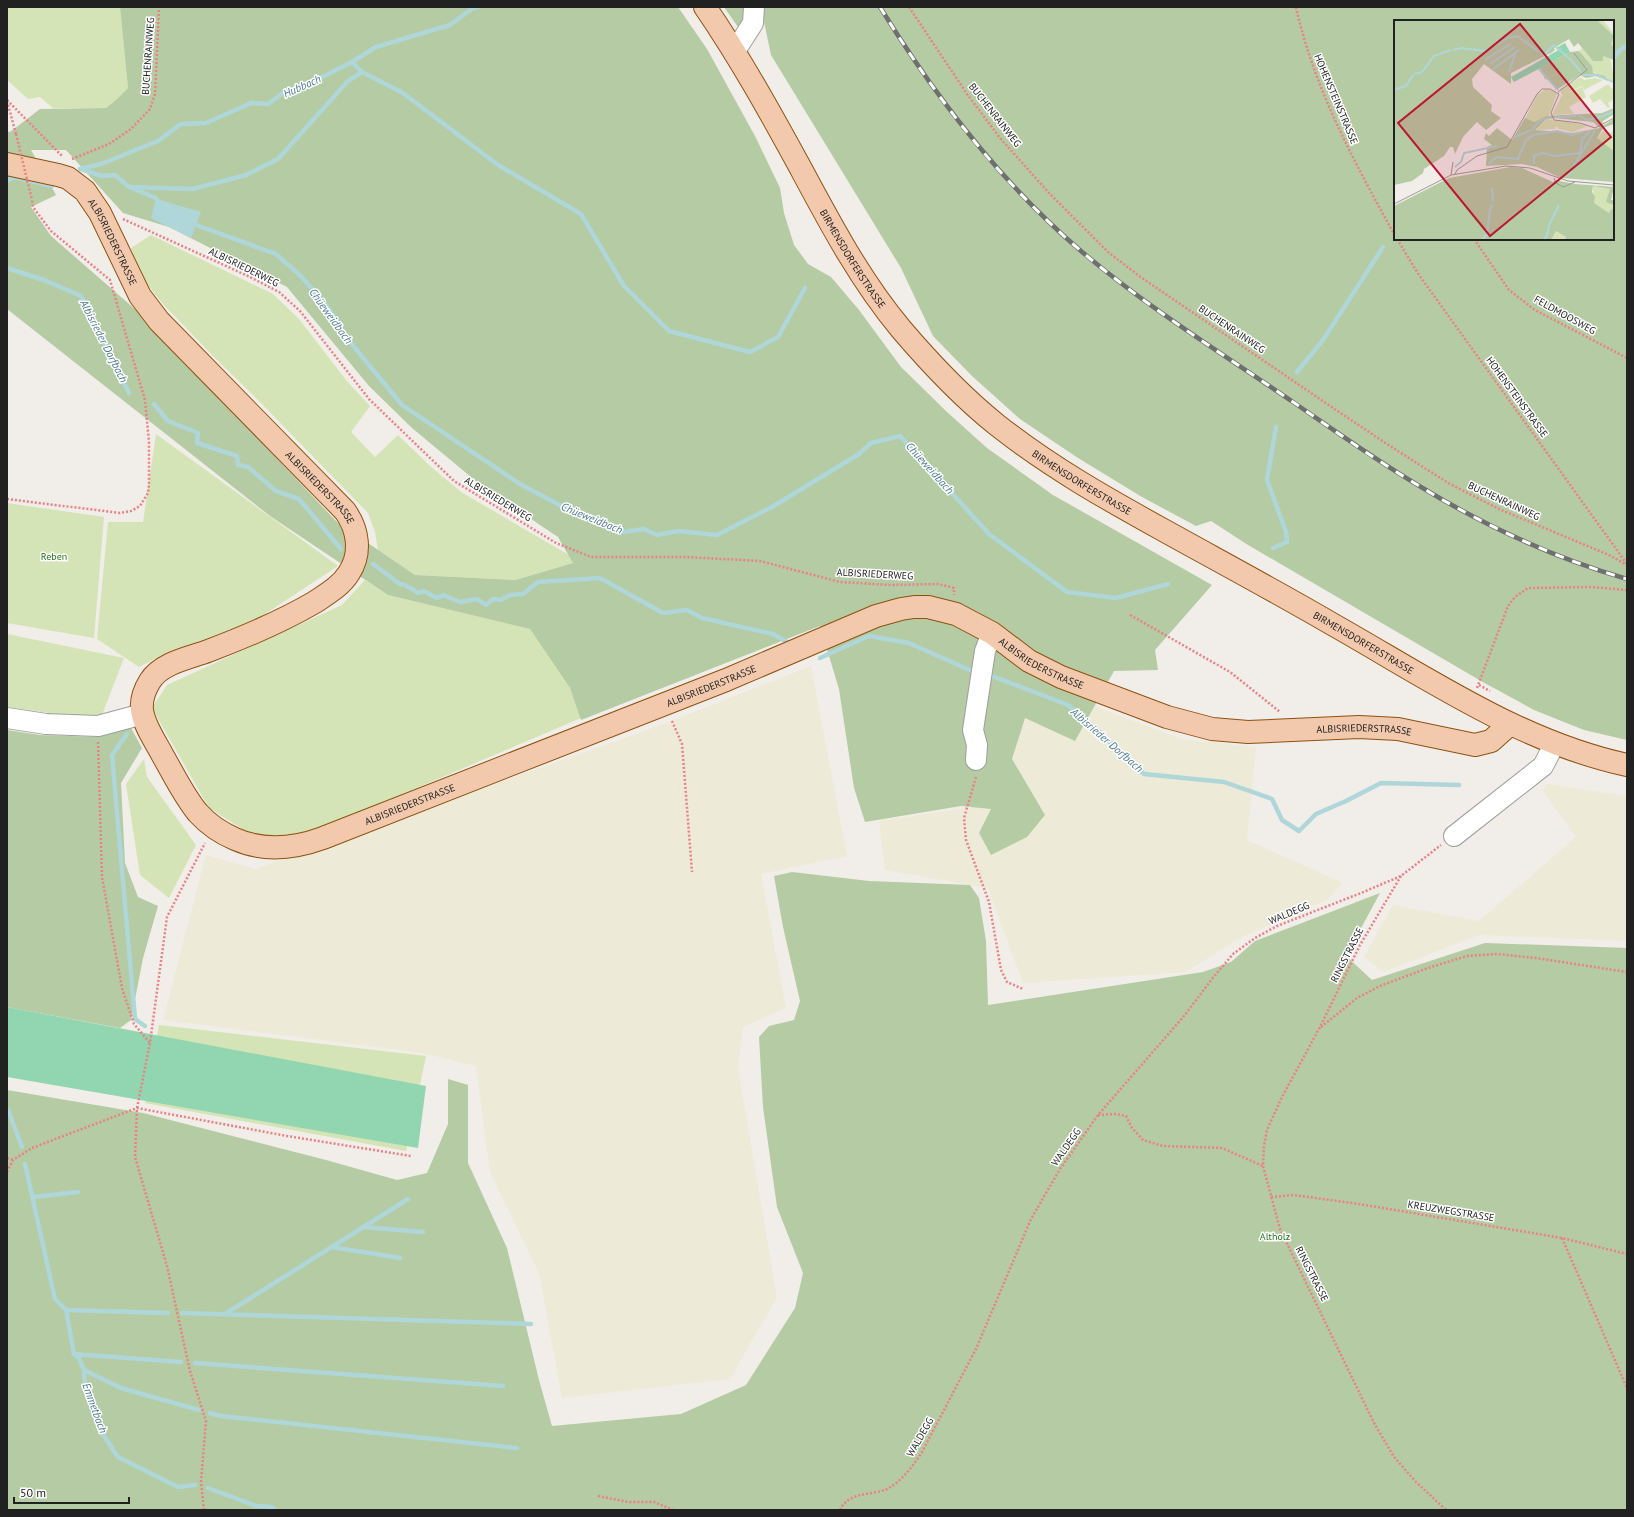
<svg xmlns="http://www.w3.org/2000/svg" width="1634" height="1517" font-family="'PT Sans',sans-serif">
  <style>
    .farmland { fill: #edebd7 }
    .grass { fill: #d4e4b6 }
    .forest { fill: #b5cba3; fill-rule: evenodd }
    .pitch { fill: #91d6b1 }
    .water { fill: #afd6d9 }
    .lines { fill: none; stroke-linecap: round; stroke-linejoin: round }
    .stream { stroke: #afd6d9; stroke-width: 4.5 }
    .minor-casing { stroke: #9e9e9e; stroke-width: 22 }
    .major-casing { stroke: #8e5111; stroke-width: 24 }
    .path { stroke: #eb8085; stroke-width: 2.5; stroke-dasharray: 2 2; stroke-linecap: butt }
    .minor { stroke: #fff; stroke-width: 20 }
    .major { stroke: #f2c9ad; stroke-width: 22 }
    .rail-casing { stroke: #6f6f6f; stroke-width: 4.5 }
    .rail { stroke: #fff; stroke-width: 3; stroke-dasharray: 9; stroke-linecap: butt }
    .path-bridge { stroke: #eb8085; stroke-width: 2.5; stroke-dasharray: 2 2; stroke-linecap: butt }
    .labels { text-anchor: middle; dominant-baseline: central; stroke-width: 3; stroke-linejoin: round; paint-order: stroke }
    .street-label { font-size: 10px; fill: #212121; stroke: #fff }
    .park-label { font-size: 10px; fill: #1f7619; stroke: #fff }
    .water-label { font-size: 11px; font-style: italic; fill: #4c7a91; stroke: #fff }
    .inset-river { fill: none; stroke: #afd6d9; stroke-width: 2 }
    .inset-road { fill: none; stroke: #9e9b99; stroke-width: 1 }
    .view { fill: #bc1730; fill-opacity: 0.15; stroke: #bc1730; stroke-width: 2 }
    .inset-edge { fill: none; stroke: #212121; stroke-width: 2 }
  </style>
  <rect width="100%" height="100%" fill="#f1ede9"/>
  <!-- farmland -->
  <g class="farmland">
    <polygon points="811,666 847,856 761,874 786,1008 743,1027 738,1069 777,1297 730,1379 562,1398 539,1273 490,1172 476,1066 423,1053 163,1020 206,855 255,869 661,725"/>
    <polygon points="1001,671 1182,739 1256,747 1247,840 1343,883 1327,900 1240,938 1186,972 1023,983 988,888 885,870 879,821 974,807 1002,732"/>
    <polygon points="1547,784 1627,796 1627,941 1479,935 1384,972 1364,957 1393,905 1479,921 1576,837 1543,791"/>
  </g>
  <!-- grass -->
  <g class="grass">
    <polygon points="7,7 120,7 128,88 117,99 106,108 53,108 40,97 28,99 7,80"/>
    <polygon points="151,235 273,294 299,319 346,380 370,406 351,432 375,457 398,435 430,466 461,492 569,555 573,563 515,580 415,575 378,550 375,532 368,513 253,395 214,357 163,304 143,279 131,248"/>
    <polygon points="156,434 338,566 253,622 168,652 139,667 97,639 108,522 143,522"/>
    <polygon points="7,503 104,517 94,638 7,623"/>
    <polygon points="365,580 388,595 530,629 570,688 581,718 309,834 255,837 209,808 152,708 167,685 342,605"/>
    <polygon points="7,634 124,658 100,720 7,707"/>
    <polygon points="144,759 147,777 196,845 169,898 140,875 126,784"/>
    <polygon points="159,1025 426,1056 406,1151 145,1103"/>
  </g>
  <!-- forest -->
  <g class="forest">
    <path d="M120,7H678L707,49L755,136L780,188L784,213L794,245L808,264L831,277L859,310L901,367L947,412L987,448L1053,495L1212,585L1155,650L1158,670L1114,671L1075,741L1025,718L1012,759L1045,815L1027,837L991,855L979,833L991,809L961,806L865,822L854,788L839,689L820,626L581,720L570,688L530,629L388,595L270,516L7,309V131L10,132L40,109L106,108L117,99L128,88ZM31,150H66L123,213L169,227L287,287L369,386L412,428L483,487L558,537L573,563L515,580L415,575L337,522L136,310L51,236L31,207L56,195Z"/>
    <path d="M724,7H1627V740L1584,730L1534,710L1481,681L1248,545L1211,521L1196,526L1142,497L1078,458L1020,419L972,376L933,336L901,268L771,55L763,17L738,27ZM1395,21H1613V239H1395Z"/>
    <polygon points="131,728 142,748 121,783 125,863 138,897 158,906 143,958 131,1020 120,1028 7,1007 7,730 40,735 98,737"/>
    <polygon points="792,872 869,881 970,885 979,898 986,941 988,1005 1203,972 1231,962 1255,941 1380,893 1346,956 1372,980 1485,943 1627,948 1627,1510 7,1510 7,1090 143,1113 326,1160 397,1180 427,1173 448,1124 448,1079 468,1085 468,1163 507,1248 539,1380 552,1426 681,1414 746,1385 795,1308 803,1273 777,1207 763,1107 759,1037 769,1026 794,1020 800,1001 783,927 774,876"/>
  </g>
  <!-- pitch -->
  <polygon class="pitch" points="7,1007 426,1086 418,1148 7,1077"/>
  <!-- water -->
  <polygon class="water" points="158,197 160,200 201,212 191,238 151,218 155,202 154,199"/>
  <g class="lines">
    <!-- stream -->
    <g class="stream">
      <polyline points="1613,58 1620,50 1627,45"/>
      <polyline points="352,62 362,72"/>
      <polyline points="80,169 101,164 158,141 181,124 206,123 251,103 268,104 287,90 301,88 352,62 376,47 450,25 473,8 478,7"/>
      <polyline points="81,169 102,176 115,175 129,187 156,198"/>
      <polyline points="7,181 14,177 52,186"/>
      <polyline points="129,187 193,189 246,175 278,159 348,81 362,72 403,93 498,165 581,214 624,286 669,331 750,352 778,337 805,288"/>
      <polyline points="196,225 276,254 301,276 329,309 346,337 402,405 520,484 569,510 623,532 644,529 657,535 678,531 717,535 772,507 859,454 871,443 900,436 989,534 1067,592 1116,598 1168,584"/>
      <polyline points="7,268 44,280 81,296 129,393"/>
      <polyline points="1297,372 1323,340 1383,247"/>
      <polyline points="154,404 168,421 198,433 197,443 237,456 238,465 248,467 276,491 299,499 341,549"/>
      <polyline points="1273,548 1287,542 1286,532 1267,480 1276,427"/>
      <polyline points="373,564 400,584 405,585 418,593 424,591 437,598 443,595 460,602 477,599 486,605 493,599 501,600 510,595 523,594 538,582 600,578 663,613 687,610 702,618 773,634 789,643"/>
      <polyline points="820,658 869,636 909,643 972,671"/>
      <polyline points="992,676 1068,705 1098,731 1144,774 1224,782 1272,799 1282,820 1299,831 1316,814 1346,801 1381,783 1459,785"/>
      <polyline points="127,734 112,755 135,1019 145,1026"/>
      <polyline points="7,1111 8,1110 22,1147"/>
      <polyline points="25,1164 55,1299 66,1310 74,1354 79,1358 84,1370 85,1385 102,1433 118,1457 178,1487 195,1485"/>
      <polyline points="33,1197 78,1192"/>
      <polyline points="363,1227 423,1232"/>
      <polyline points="332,1247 400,1258"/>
      <polyline points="66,1310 168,1313"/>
      <polyline points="182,1313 531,1324"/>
      <polyline points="225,1314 408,1199"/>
      <polyline points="74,1354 181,1362"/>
      <polyline points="195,1363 503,1386"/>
      <polyline points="84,1370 121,1388 199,1410"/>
      <polyline points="210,1413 221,1416 517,1448"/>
      <polyline points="208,1488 256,1506 272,1507 275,1510"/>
    </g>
    <defs>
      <g id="minor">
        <polyline points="735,51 753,23 754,7"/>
        <polyline points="7,718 46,724 98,726 143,714"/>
        <polyline points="976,760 977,745 973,730 985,651 992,633"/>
        <polyline points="1454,836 1543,766 1555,743"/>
      </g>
      <g id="major">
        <path id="s1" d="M705,7C740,58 770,112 800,167C830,223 860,280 901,329C930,363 962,397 997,425C1050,467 1107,499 1165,531C1221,562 1277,592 1332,624C1426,677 1520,742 1627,765"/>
        <path id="s2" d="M7,164L58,175L68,178L85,191L100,213L140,296L159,321L345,511C358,529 362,553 349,573C341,586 327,594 315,602C281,622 245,637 208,651C189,658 161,663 150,681C145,689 141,700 142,710C144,726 156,742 163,756C174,775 184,796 198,813C208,824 221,833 235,839C264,852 293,849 323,838L726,680L876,616L901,609L914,607H928L956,614L992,633L1029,661L1061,677L1167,717L1212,729L1248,732L1359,727L1398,729L1475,745L1491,741L1510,724"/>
      </g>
    </defs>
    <!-- minor casing -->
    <use href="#minor" class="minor-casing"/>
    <!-- major casing -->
    <use href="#major" class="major-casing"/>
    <!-- path -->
    <g class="path">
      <polyline points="909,7 967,94 1000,138 1049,193 1108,252 1142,278 1339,412 1393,448 1450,484 1499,509 1609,555 1627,565"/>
      <path d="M1296,7C1314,89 1355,163 1395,236"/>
      <polyline points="7,100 63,157"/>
      <polyline points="7,101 16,134"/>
      <polyline points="72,159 109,144 131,129 150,109 155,94 159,7"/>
      <polyline points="123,219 248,276 279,292 300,311 369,399 454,481 556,543 591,557 685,557 760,561 840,582 891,585 938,584 954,588 954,595"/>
      <polyline points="1397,239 1419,275 1627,564"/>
      <polyline points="1474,239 1509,290 1535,310 1627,358"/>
      <polyline points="7,499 120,513 131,511 140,506 148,493 149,484 149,442 145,400 110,280 51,231 33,207 32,200"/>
      <polyline points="1130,615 1230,672 1280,712"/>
      <polyline points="1479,685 1490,691"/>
      <polyline points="1477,688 1508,606 1515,597 1528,588 1591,587 1627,590"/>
      <polyline points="672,721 682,744 692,872"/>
      <polyline points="98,742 102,877 122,988 134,1024 150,1043"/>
      <polyline points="976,777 964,818 966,840 989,902 1001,970 1007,982 1023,989"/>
      <polyline points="1401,876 1360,945 1320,1027 1282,1097 1267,1130 1264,1146 1263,1166 1280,1229 1374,1423 1394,1457 1416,1482 1446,1510"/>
      <polyline points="1321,1027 1357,998 1380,986 1428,968 1467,956 1497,954 1536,958 1627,972"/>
      <polyline points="1098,1115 1116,1114 1126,1116 1132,1128 1143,1140 1163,1146 1222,1148 1263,1166"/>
      <polyline points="7,1158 13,1160"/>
      <polyline points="7,1172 13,1160 32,1148 137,1108 287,1136 411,1156"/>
      <polyline points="1271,1197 1294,1195 1359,1204 1562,1238 1627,1254"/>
      <polyline points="1562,1238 1627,1388"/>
      <polyline points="598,1496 628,1502 654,1502 673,1510"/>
      <polyline points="204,1510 201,1482 206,1421 190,1371 167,1266 135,1157 137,1108 150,1043 167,917 205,843"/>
      <path d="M840,1510C849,1491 871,1496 887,1489C902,1481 913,1466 922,1452L976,1349L1031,1219L1060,1169L1098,1115L1184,1016L1212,979L1233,954L1255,938L1277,926L1361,893L1401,876L1441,845"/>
    </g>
    <!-- minor -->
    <use href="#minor" class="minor"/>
    <!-- major -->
    <use href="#major" class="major"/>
    <defs>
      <path id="rail" d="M880,7C936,98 1000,182 1081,251C1147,307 1221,353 1293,402C1335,431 1377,461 1421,487C1485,526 1555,558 1627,579"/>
    </defs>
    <!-- rail casing -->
    <use href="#rail" class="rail-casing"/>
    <!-- rail -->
    <use href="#rail" class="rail"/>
    <!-- path-bridge -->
    <polyline class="path-bridge" points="16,134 32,200"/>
  </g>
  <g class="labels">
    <!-- street labels -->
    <g class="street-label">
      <text transform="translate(148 56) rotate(-86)">BUCHENRAINWEG</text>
      <text transform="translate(1336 99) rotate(67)">HOHENSTEINSTRASSE</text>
      <text transform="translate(995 115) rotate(52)">BUCHENRAINWEG</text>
      <text stroke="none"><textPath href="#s2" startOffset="142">ALBISRIEDERSTRASSE</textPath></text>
      <text stroke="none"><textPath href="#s1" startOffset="292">BIRMENSDORFERSTRASSE</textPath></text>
      <text transform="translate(244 267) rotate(26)">ALBISRIEDERWEG</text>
      <text transform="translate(1565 315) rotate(29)">FELDMOOSWEG</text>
      <text transform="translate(1232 329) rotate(34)">BUCHENRAINWEG</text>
      <text transform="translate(1517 397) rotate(54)">HOHENSTEINSTRASSE</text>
      <text stroke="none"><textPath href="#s1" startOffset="616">BIRMENSDORFERSTRASSE</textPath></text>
      <text stroke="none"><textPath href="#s2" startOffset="466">ALBISRIEDERSTRASSE</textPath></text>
      <text transform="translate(498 499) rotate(31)">ALBISRIEDERWEG</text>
      <text transform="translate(1504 501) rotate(25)">BUCHENRAINWEG</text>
      <text transform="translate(875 574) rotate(3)">ALBISRIEDERWEG</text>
      <text stroke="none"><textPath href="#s1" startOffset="940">BIRMENSDORFERSTRASSE</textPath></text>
      <text stroke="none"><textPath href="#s2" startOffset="1857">ALBISRIEDERSTRASSE</textPath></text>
      <text stroke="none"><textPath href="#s2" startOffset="1497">ALBISRIEDERSTRASSE</textPath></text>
      <text stroke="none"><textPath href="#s2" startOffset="2193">ALBISRIEDERSTRASSE</textPath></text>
      <text stroke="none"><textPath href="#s2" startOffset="1173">ALBISRIEDERSTRASSE</textPath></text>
      <text transform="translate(1289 913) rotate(-23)">WALDEGG</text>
      <text transform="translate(1347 955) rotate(-63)">RINGSTRASSE</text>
      <text transform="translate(1066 1147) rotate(-55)">WALDEGG</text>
      <text transform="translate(1451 1211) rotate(9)">KREUZWEGSTRASSE</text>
      <text transform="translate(1312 1274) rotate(63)">RINGSTRASSE</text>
      <text transform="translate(920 1437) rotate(-60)">WALDEGG</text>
    </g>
    <!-- park labels -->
    <g class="park-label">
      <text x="54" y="556">Reben</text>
      <text x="1275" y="1236">Altholz</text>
    </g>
    <!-- water labels -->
    <g class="water-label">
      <text transform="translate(302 86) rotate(-24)">Hubbach</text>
      <text transform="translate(331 316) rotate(54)">Chüeweidbach</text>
      <text transform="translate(104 341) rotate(63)">Albisrieder Dorfbach</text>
      <text transform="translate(930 468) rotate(48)">Chüeweidbach</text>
      <text transform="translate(592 518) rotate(22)">Chüeweidbach</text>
      <text transform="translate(1107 740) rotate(41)">Albisrieder Dorfbach</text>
      <text transform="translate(95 1408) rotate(70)">Emmetbach</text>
    </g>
  </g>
  <!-- overview -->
  <g transform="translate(1394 20)">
    <rect width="220" height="220" fill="#f1ede9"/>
    <path d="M203,0H209L220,14V27L217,24L220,16ZM188,28L199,41L209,36L216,37L220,61L197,51L198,46L185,31ZM186,57L190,60L201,58L209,60L190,70L188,66L169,75L188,67L192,77L175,87L180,94L158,95L168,75L166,69ZM214,64L218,69L220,67V79L214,83L216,87L214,88L206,79L199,83L195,76ZM153,69L163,73L155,96L140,102L131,99L144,74ZM152,99L187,104L193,106L179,112L165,109L162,106L161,109L141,110ZM209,111L220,113V131L203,118ZM199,166L217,169L215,176L220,190L217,189L215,193L200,183ZM162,211L172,217L171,220H157Z" fill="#d4e4b6"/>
    <path d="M0,0H203L220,16L217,24L220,27V40L209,36V41H199L184,23L180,27L175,19L160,28L161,30L157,33L117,53V64L90,44L78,59L79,67L98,85L97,91L107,98L92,110L83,102L69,117L61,134L59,127H56L50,136L30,149L29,153L18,161L0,165ZM185,31L198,46L199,53L211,56L214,61L202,56L192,58L186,55L162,70L156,60L151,59L146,48L176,32ZM220,88V94L209,101L208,106L220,99V104L209,108L203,118L220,131V162L167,158L143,147L128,144L92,146L93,127L98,125L90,119L92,113L95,116L103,108L118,120L131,98L140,102L153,96L208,93ZM161,98L199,102L206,108L179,113L141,110L152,99ZM116,147L128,148L159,162L161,160L181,164L220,167L217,180H220V185L212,182L216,169L199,166L198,172L201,177L200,183L215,193L217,189L220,190V220H171L172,217L162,211L157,220H0V186L55,158Z" fill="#b5cba3" fill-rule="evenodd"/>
    <path d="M171,23L176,32L120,62L117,57L168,28L163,30L162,28Z" fill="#91d6b1"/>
    <path class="inset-river" d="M113,18L123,16L145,32M59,30L67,28L91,31L112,19M147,33L150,35L160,25L177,40L187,52M91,40L116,24M96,44L121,27M145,49L164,70M98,50L125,30M115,52L121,34M20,54L28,52L40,36L57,30M189,55H202L220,62M0,70L12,66L19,55M184,95L193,100L207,97L220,91M161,97L182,96M120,117L138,110L145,101L156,97M95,144L102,137L124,139L132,120L139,115L163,111L178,115L189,112M140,144V136L148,133L161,136L186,133L188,119L196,111M61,147L67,142L70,133L103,126M175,154L201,110M98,168L99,182M150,219L153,216L155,205L165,185M88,220L93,214L96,189L99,185"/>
    <path class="inset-road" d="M164,72L193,50L180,33M61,154L63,150L83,136L113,127L143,74L148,69H156L165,74L157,93L160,100L186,103L201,108L220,98M57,155L59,142M160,158L162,163L169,167L181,162M0,184L57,155L112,146L136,148L174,161L220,165"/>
    <path class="view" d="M126,4L217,117L96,216L4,103Z"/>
    <rect width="220" height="220" class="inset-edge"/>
  </g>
  <!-- border -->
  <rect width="1634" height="1517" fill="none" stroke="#212121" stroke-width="16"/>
  <!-- scale -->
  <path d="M14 1497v6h115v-6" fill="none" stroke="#212121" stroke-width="2"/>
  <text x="20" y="1497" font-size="12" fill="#212121" stroke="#ffffff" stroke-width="3" paint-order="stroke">50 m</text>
</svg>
